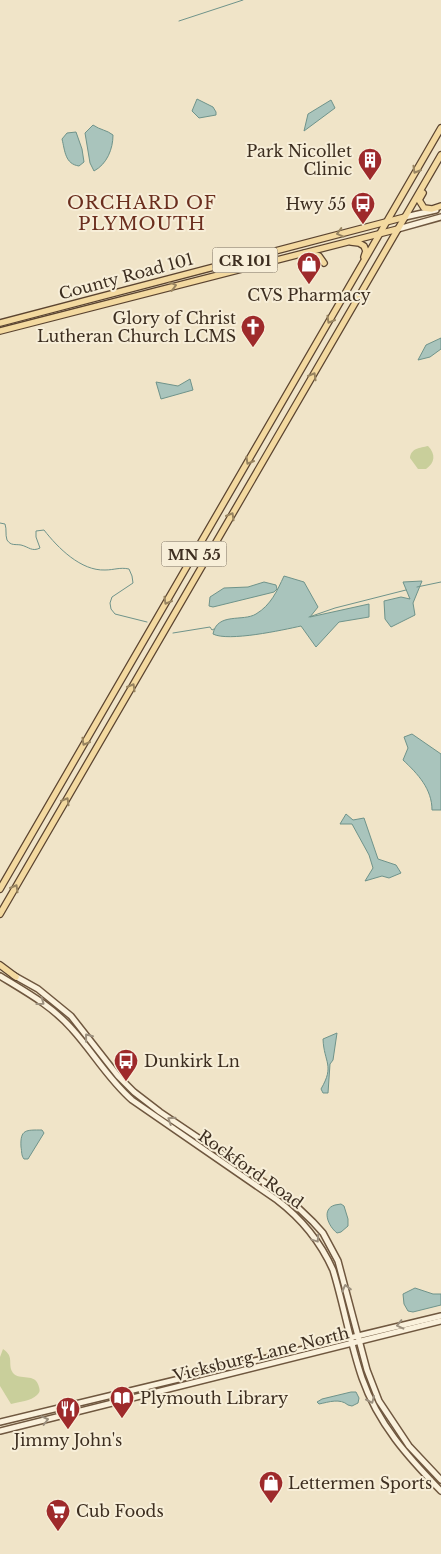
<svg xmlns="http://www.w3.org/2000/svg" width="441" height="1554" font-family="'Libre Baskerville',serif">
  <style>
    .green { fill: #c9cf9b }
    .water { fill: #a9c4bc; stroke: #6f938a }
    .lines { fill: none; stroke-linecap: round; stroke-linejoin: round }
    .stream { stroke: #6f938a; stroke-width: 1 }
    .secondary-casing { stroke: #6f573f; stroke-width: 8 }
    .primary-casing { stroke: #5b4430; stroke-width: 8 }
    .secondary { stroke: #faf1dc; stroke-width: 5 }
    .primary { stroke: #f3d9a0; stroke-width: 5.5 }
    .oneway { stroke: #988460 }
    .oneway2 { stroke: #9c907e }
    .labels { text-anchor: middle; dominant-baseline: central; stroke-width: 4; stroke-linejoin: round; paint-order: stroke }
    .shield { fill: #f7eed8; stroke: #756857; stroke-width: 1 }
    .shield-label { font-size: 15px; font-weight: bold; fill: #3d2e20 }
    .poi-label { font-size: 16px; fill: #3d2e20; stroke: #f7eed8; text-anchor: start }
    .street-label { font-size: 16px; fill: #3d2e20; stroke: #f7eed8 }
    .neighbourhood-label { font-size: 18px; letter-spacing: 1px; fill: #6b2e1e; stroke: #f7eed8 }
  </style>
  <rect width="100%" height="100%" fill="#f0e4c8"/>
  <!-- green -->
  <g class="green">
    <path d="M428,446C436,454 435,463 426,469H418L410,458C411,448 420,448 428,446Z"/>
    <path d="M3,1349C15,1357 7,1364 13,1373C19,1381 36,1372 39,1387C40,1391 40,1392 37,1395C31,1401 19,1402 11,1404L0,1386V1357Z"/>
  </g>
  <!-- water -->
  <g class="water">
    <polygon points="197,99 213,107 216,112 216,115 199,118 192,111"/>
    <polygon points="331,100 335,108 304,131 308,114"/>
    <path d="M93,125C100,130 107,130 113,135C113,149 107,164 94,171L90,163L85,133Z"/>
    <path d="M76,132L82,149L84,162L79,166C65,164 65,151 62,139L67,133Z"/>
    <polygon points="441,338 441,349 430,357 418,360 426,345"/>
    <polygon points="190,379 193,390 161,399 156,382 178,386"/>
    <path d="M284,576L304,582L318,607L310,617L369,604V617L339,622L316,647L301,626C283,630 228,642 213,634C217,612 243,622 256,614C271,605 277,591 284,576Z"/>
    <polygon points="422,581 413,603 415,615 391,627 385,619 384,601 401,597 410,599 403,582"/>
    <polygon points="264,582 276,585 277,589 274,592 266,594 213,607 209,606 210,597 224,588 248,587"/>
    <path d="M412,734L441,754V810H432C432,789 418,774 403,760L408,748L404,737Z"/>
    <polygon points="346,814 353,820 364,818 378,859 396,865 401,873 389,878 382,876 365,881 373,868 369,855 352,824 340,824"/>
    <path d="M337,1033L333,1060L330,1064L328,1093H323L321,1089C335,1065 324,1063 323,1039Z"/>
    <path d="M42,1130L44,1133L28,1159H24C21,1155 22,1152 21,1147C20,1129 26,1130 42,1130Z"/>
    <path d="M335,1205L341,1204L344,1206L348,1219V1226L341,1232L337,1233C328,1226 321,1209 335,1205Z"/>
    <polygon points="415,1288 433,1294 441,1294 441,1305 413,1312 408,1311 404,1304 403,1294"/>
    <path d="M351,1392H356L359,1398L358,1403L352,1406L348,1405C340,1398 329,1402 319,1404L317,1402L322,1399Z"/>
  </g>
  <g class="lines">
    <!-- stream -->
    <g class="stream">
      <polyline points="179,21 243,0"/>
      <path d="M0,523L5,524C7,530 5,534 7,540C11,546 15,544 21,545C29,547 32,552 40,548L36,537V531L44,530C58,548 81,571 105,570C114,570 120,567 129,569L132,576L133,583L112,597L110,603L111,609L115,614L147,622"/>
      <polyline points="417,587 441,582"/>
      <polyline points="309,617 335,608 406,590"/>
      <polyline points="173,633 210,627 212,630 214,629"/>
    </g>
    <defs>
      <g id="secondary">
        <polyline points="405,217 436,210"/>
        <polyline points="398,229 441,217"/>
        <polyline points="13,975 38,989 71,1016 118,1076 134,1092 160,1112 289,1199 313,1222 323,1233 338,1261 367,1370 379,1401 409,1446 441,1480"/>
        <path d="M0,976C26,992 52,1006 72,1029C93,1052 108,1079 132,1100L277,1200C302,1219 320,1241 333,1270C344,1306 350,1343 362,1378C378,1424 408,1457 441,1491"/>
        <polyline points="0,1422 441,1316"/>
        <polyline points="0,1431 441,1321"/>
      </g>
      <g id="primary">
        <polyline points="423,193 419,200 424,208 432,209 441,206"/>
        <polyline points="351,242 359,243 364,246 366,251 364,257"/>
        <polyline points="305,253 319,256 324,263"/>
        <polyline points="0,323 405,217"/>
        <polyline points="0,331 398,229"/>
        <polyline points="0,889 441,128"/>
        <polyline points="0,914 441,155"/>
        <polyline points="0,965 16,977"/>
      </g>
    </defs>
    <!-- secondary casing -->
    <use href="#secondary" class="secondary-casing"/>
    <!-- primary casing -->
    <use href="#primary" class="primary-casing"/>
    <!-- secondary -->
    <use href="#secondary" class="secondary"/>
    <!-- primary -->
    <use href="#primary" class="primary"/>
  </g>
  <!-- one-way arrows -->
  <defs><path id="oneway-chevron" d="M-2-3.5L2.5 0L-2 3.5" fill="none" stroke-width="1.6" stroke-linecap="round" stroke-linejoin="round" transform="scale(1.25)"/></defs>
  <g class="oneway">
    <use href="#oneway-chevron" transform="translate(416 170) rotate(120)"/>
    <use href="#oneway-chevron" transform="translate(340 233) rotate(165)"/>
    <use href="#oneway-chevron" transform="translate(173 286) rotate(-15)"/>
    <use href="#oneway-chevron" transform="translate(330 320) rotate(120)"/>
    <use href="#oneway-chevron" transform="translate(313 376) rotate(-60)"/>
    <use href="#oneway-chevron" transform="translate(249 461) rotate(120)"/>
    <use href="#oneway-chevron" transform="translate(231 516) rotate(-60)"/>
    <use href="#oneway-chevron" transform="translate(167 601) rotate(120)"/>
    <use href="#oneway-chevron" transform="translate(132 687) rotate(-60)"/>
    <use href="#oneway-chevron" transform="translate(85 742) rotate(120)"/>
    <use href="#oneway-chevron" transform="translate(66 801) rotate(-60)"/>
    <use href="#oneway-chevron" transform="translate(15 888) rotate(-60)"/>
  </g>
  <g class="oneway2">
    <use href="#oneway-chevron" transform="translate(41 1002) rotate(36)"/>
    <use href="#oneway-chevron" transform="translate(88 1037) rotate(-128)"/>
    <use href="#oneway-chevron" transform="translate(171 1120) rotate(-147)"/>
    <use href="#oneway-chevron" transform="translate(316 1239) rotate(56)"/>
    <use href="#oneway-chevron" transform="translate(346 1288) rotate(-104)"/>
    <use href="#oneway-chevron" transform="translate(400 1325) rotate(167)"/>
    <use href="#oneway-chevron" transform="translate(371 1400) rotate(66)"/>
    <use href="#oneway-chevron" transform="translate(45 1420) rotate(-14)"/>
  </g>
  <!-- icons -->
  <defs>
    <symbol id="building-pin" viewBox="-11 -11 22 30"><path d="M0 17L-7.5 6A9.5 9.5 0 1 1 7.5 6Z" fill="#9e2a2b" stroke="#f7eed8"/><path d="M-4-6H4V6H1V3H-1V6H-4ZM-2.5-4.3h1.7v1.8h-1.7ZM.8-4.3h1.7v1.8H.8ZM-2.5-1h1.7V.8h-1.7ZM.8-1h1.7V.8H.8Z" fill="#fff"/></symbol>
    <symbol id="bus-pin" viewBox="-11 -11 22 30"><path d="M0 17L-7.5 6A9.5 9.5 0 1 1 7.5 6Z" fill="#9e2a2b" stroke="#f7eed8"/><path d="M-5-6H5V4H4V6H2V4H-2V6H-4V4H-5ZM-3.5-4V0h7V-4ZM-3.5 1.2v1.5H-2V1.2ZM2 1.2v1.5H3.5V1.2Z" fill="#fff"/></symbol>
    <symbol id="shop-pin" viewBox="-11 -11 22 30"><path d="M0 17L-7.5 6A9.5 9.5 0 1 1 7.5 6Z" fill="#9e2a2b" stroke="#f7eed8"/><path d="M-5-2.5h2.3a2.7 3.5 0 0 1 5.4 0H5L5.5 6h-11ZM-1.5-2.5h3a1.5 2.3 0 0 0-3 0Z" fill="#fff"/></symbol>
    <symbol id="church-pin" viewBox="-11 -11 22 30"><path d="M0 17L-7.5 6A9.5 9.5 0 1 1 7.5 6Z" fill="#9e2a2b" stroke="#f7eed8"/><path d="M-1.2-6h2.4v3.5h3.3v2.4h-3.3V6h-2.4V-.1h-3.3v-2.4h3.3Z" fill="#fff"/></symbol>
    <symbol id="library-pin" viewBox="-11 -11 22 30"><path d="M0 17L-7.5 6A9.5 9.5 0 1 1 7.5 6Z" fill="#9e2a2b" stroke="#f7eed8"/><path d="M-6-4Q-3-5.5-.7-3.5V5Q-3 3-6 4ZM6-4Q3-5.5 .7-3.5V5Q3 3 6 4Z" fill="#fff"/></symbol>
    <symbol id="restaurant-pin" viewBox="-11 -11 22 30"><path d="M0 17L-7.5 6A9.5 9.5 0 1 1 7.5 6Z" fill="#9e2a2b" stroke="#f7eed8"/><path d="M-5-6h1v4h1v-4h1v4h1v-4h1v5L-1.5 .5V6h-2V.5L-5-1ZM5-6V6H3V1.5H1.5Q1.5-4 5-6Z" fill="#fff"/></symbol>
    <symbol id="supermarket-pin" viewBox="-11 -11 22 30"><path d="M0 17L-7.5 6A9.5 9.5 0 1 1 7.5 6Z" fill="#9e2a2b" stroke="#f7eed8"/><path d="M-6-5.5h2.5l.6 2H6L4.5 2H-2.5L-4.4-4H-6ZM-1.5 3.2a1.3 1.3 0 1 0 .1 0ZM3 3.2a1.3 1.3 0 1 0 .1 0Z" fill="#fff"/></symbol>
  </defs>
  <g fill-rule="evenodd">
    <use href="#building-pin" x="356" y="146" width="28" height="38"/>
    <use href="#bus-pin" x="349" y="190" width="28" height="38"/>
    <use href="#shop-pin" x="295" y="250" width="28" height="38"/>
    <use href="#church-pin" x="239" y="313" width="28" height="38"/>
    <use href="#bus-pin" x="112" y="1047" width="28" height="38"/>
    <use href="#library-pin" x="108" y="1384" width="28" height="38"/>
    <use href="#restaurant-pin" x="54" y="1395" width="28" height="38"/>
    <use href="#shop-pin" x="257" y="1469" width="28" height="38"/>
    <use href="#supermarket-pin" x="44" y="1497" width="28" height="38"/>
  </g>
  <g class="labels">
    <!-- shield labels -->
    <g class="shield">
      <rect x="212.5" y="247.5" width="65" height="25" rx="4"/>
      <rect x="161.5" y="541.5" width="65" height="25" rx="4"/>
    </g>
    <g class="shield-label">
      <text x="245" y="260">CR 101</text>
      <text x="194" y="554">MN 55</text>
    </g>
    <!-- poi labels -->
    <g class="poi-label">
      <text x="352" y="151" text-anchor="end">Park Nicollet<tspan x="352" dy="18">Clinic</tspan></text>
      <text x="346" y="204" text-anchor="end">Hwy 55</text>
      <text x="309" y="295" text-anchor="middle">CVS Pharmacy</text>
      <text x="236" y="318" text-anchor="end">Glory of Christ<tspan x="236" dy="18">Lutheran Church LCMS</tspan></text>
      <text x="144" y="1061">Dunkirk Ln</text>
      <text x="140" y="1398">Plymouth Library</text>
      <text x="68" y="1440" text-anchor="middle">Jimmy John's</text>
      <text x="288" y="1483">Lettermen Sports</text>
      <text x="76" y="1511">Cub Foods</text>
    </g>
    <!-- street labels -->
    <g class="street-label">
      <text transform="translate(126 276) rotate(-15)">County Road 101</text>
      <text transform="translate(251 1169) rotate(35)">Rockford Road</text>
      <text transform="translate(261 1354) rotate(-14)">Vicksburg Lane North</text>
    </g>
    <!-- neighbourhood labels -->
    <g class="neighbourhood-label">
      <text x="142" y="203">ORCHARD OF<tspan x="142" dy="21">PLYMOUTH</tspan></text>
    </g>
  </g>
</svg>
